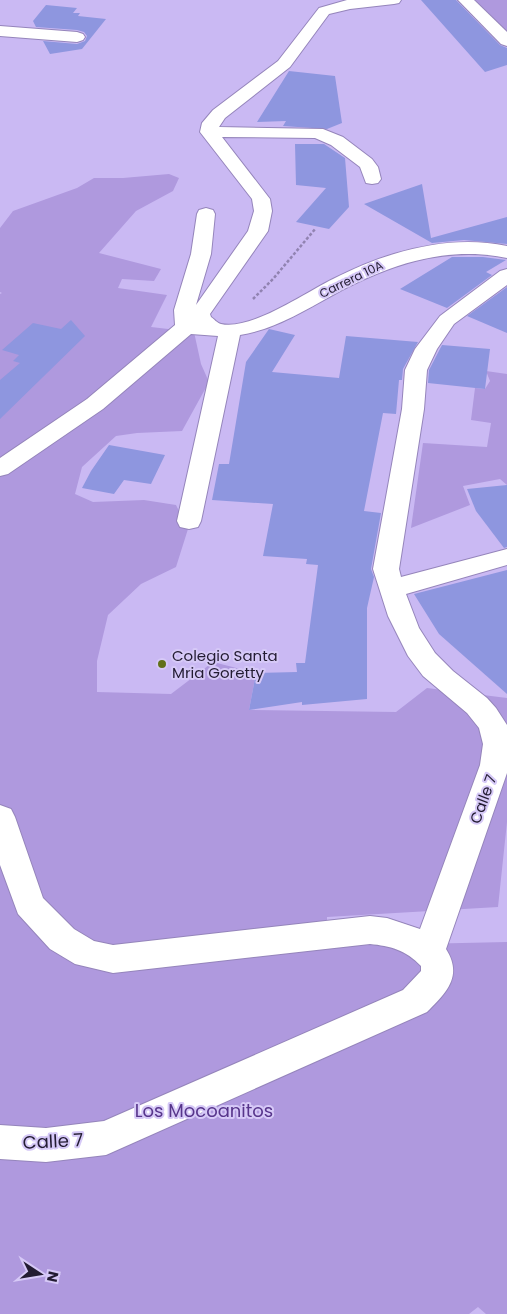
<svg xmlns="http://www.w3.org/2000/svg" width="507" height="1314" font-family="Poppins,sans-serif">
  <style>
    .green { fill: #af99de }
    .building { fill: #8e96df }
    .lines { fill: none; stroke-linecap: round; stroke-linejoin: round }
    .street-casing { stroke: #9585bb; stroke-width: 2 }
    .path { stroke: #9183b1; stroke-width: 2.5; stroke-dasharray: 3 2; stroke-linecap: butt }
    .street { fill: #fff; fill-rule: evenodd }
    .poi-dot { fill: #62701a; stroke: #d6c9f7; stroke-width: 2 }
    .labels { text-anchor: middle; dominant-baseline: central; stroke-width: 4; stroke-linejoin: round; paint-order: stroke }
    .far-street-label { font-size: 12px; fill: #231c32; stroke: #d6c9f7 }
    .poi-label { font-size: 15px; fill: #231c32; stroke: #d6c9f7; text-anchor: start }
    .street-label { font-size: 15px; fill: #231c32; stroke: #d6c9f7 }
    .near-park-label { font-size: 18px; fill: #57358b; stroke: #d6c9f7 }
    .near-street-label { font-size: 18px; fill: #231c32; stroke: #d6c9f7 }
  </style>
  <rect width="100%" height="100%" fill="#cab9f3"/>
  <!-- green -->
  <g class="green">
    <polygon points="475,0 507,0 507,34 478,3"/>
    <polygon points="169,174 179,178 173,191 136,211 99,253 161,269 154,281 122,279 118,288 167,295 151,327 194,332 201,364 209,382 182,431 137,433 116,436 82,467 75,494 93,502 144,500 176,505 188,529 176,567 141,584 108,615 97,661 97,692 171,694 213,662 256,673 249,710 396,712 427,688 507,698 507,822 498,907 327,917 327,946 507,942 507,1314 486,1314 478,1307 469,1314 0,1314 0,294 2,293 0,292 0,228 13,211 77,188 94,178 123,178"/>
    <polygon points="486,371 507,374 507,485 500,479 463,486 470,505 411,528 423,443 487,447 491,423 471,420 475,388 485,389 490,381"/>
  </g>
  <!-- building -->
  <g class="building">
    <polygon points="421,0 456,0 500,45 507,48 507,65 485,72"/>
    <polygon points="46,5 77,8 73,13 80,13 78,16 106,19 82,49 50,54 43,41 77,44 85,41 87,36 84,32 77,30 36,27 33,21"/>
    <polygon points="289,71 335,76 342,123 327,129 283,126 286,121 257,122"/>
    <polygon points="295,144 324,144 345,158 349,207 329,229 296,222 326,188 296,185"/>
    <polygon points="422,184 431,238 507,217 507,244 464,240 432,243 364,204"/>
    <polygon points="452,257 483,257 506,260 486,272 492,275 447,308 400,289"/>
    <polygon points="507,287 507,333 467,316"/>
    <polygon points="71,320 85,336 0,419 0,380 20,363 13,361 19,355 2,350 33,323 61,329"/>
    <polygon points="269,329 295,335 272,372 339,378 346,336 418,342 403,369 402,380 399,380 396,414 383,413 364,511 381,513 371,569 374,577 367,608 367,699 302,705 302,702 249,710 256,673 297,672 296,663 305,663 318,565 306,564 307,559 263,556 273,504 212,500 219,464 229,464 246,362"/>
    <polygon points="442,345 490,349 485,389 428,383 429,370"/>
    <polygon points="109,445 165,455 151,484 124,480 114,494 82,488 91,471"/>
    <polygon points="507,485 507,547 504,548 476,511 467,489"/>
    <polygon points="507,570 507,694 439,634 414,594"/>
  </g>
  <g class="lines">
    <defs>
      <g id="street">
        <path d="M347,0H401L399,3L394,4L350,9L329,14L290,67L225,118L219,127L323,129L343,137L372,159L378,167L381,179L378,183L372,184L366,183L360,167L331,145L315,138L222,137L270,199L272,211L268,231L210,314L211,317C214,319 217,323 221,324C251,331 306,292 333,279C353,269 373,260 394,254C431,243 468,238 507,246V258C444,245 386,266 331,296C302,312 273,330 240,335L201,521L198,527L189,529L180,527L177,521L218,336L191,334L103,409L8,474L0,476V458L87,399L175,325L174,310L191,254L197,214L199,210L206,208L213,210L215,214L211,254L196,305L248,231L254,211L252,199L200,132L202,123L213,110L278,61L319,8Z"/>
        <polygon points="458,0 474,0 507,32 507,46 501,44"/>
        <polygon points="0,26 77,32 83,34 85,37 83,40 77,42 0,36"/>
        <path d="M507,269V285L454,324L437,349L427,370L424,409L399,569L401,577L507,549V565L406,594L419,628L435,653L453,671L487,698L496,708L507,725V773L446,949C463,976 447,992 427,1012L106,1155L46,1162L0,1159V1125L46,1128L104,1121L403,990L421,971V966C406,950 390,946 370,944L113,973L75,964L50,949L18,914L0,865V805L11,809L15,817L43,898L74,929L94,941L113,945L370,916L387,918L420,929L480,765L483,744L479,728L467,713L423,676L408,656L388,616L373,569L402,409L405,370L415,349L440,316L500,271Z"/>
      </g>
    </defs>
    <!-- street casing -->
    <use href="#street" class="street-casing"/>
    <!-- path -->
    <polyline class="path" points="253,299 273,279 316,228"/>
    <!-- street -->
    <use href="#street" class="street"/>
  </g>
  <!-- markers -->
  <circle class="poi-dot" cx="162" cy="664" r="5"/>
  <g class="labels">
    <!-- far-street labels -->
    <g class="far-street-label">
      <text transform="translate(351 279) rotate(-26)">Carrera 10A</text>
    </g>
    <!-- poi labels -->
    <g class="poi-label">
      <text x="172" y="655">Colegio Santa<tspan x="172" dy="17">Mria Goretty</tspan></text>
    </g>
    <!-- street labels -->
    <g class="street-label">
      <text transform="translate(483 799) rotate(-70)">Calle 7</text>
    </g>
    <!-- near-park labels -->
    <g class="near-park-label">
      <text x="204" y="1110">Los Mocoanitos</text>
    </g>
    <!-- near-street labels -->
    <g class="near-street-label">
      <text transform="translate(53 1141) rotate(-3)">Calle 7</text>
    </g>
  </g>
  <!-- north arrow -->
  <g transform="translate(40 1274) rotate(102)" stroke="#d6c9f7" stroke-width="4" paint-order="stroke">
  <path d="M0-4L9 19L0 12L-9 19Z" fill="#231c32"/>
  <text y="-8" font-size="14" font-weight="bold" text-anchor="middle" fill="#231c32">N</text>
  </g>
</svg>
